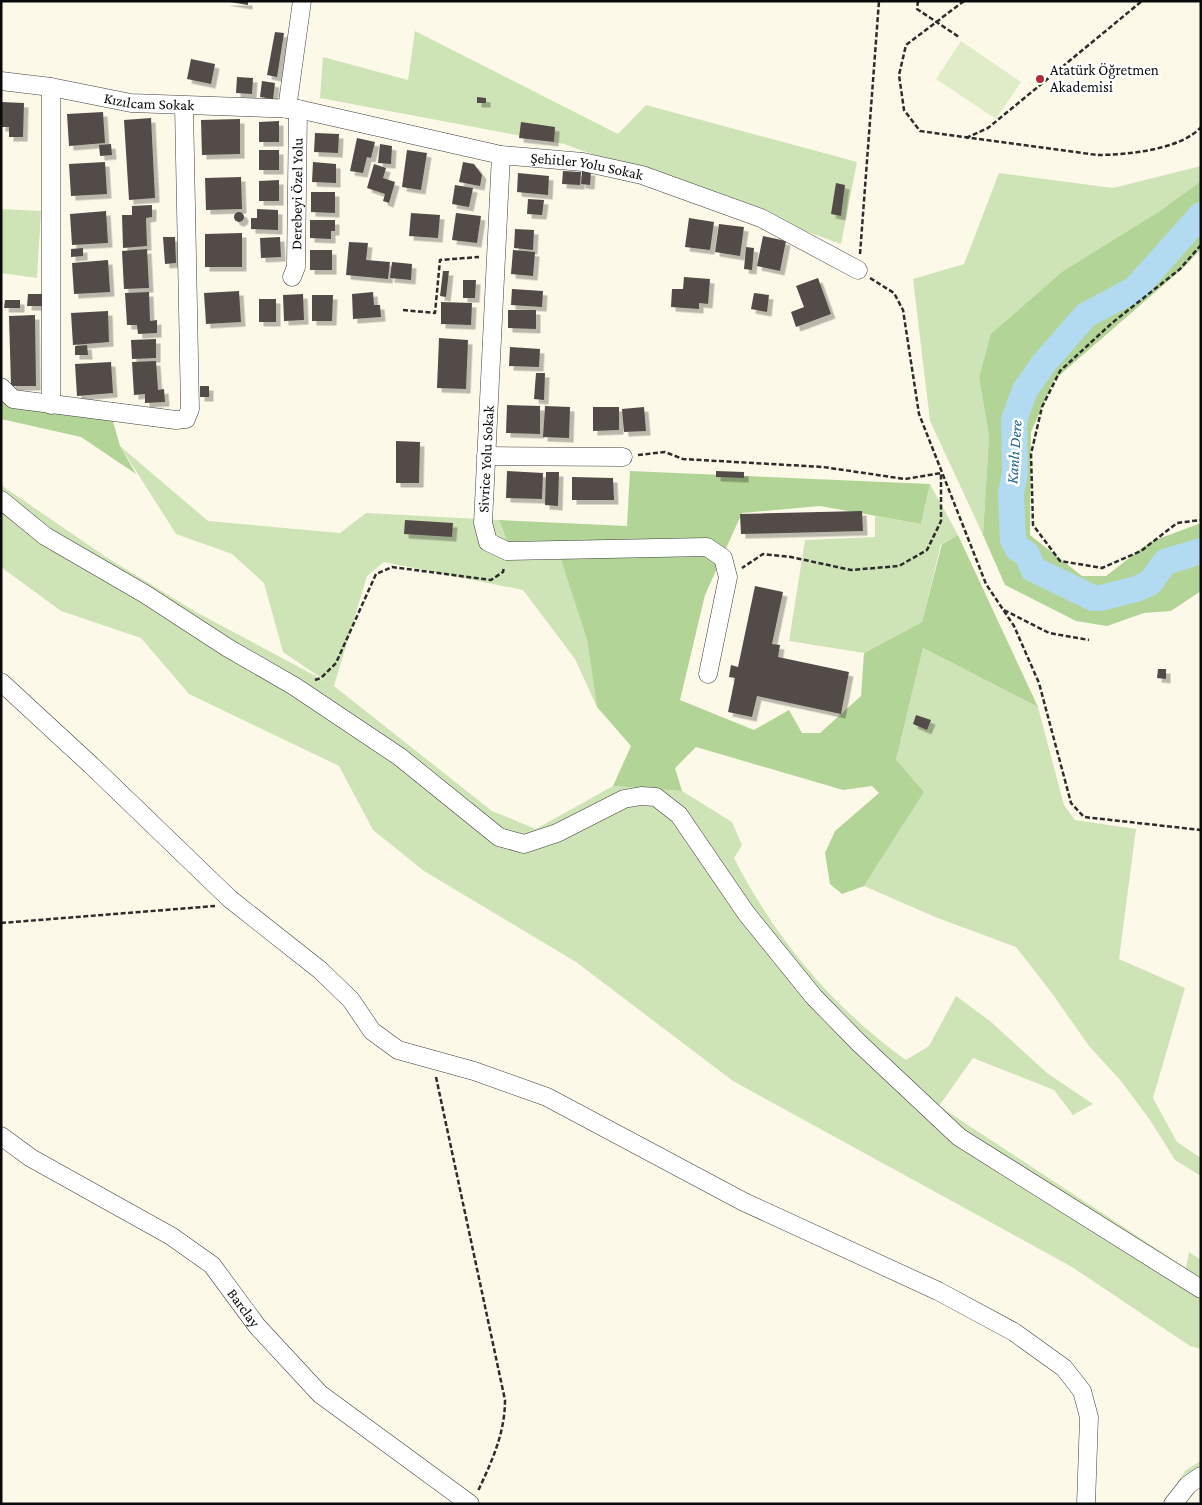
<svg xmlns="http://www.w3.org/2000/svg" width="1202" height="1505" font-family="'Crimson Pro',serif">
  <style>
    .green { fill: #cfe4b6 }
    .forest { fill: #b3d497 }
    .pitch { fill: #e0ecc7 }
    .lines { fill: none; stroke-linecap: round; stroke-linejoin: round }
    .river { stroke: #b2daf1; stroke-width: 26 }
    .building { fill: #524b47; filter: url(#shadow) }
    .minor-casing { stroke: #3d3d3d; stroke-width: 19 }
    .path { stroke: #2c2c2c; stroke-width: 2.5; stroke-dasharray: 5 2.5; stroke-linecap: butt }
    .minor { stroke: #fff; stroke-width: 18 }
    .poi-dot { fill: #ae2e36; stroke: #fff; stroke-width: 2 }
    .labels { text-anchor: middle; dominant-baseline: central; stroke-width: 5; stroke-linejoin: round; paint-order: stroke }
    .poi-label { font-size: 15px; fill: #0a0a0a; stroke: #fff; text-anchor: start }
    .street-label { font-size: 15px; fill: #0a0a0a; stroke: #fff }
    .water-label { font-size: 16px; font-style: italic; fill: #1e6191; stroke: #fff }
  </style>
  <defs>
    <filter id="shadow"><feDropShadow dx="4.5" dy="4.5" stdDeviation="0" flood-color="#0004"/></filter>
  </defs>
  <rect width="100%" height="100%" fill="#fdf9e9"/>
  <!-- green -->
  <g class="green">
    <polygon points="415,31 618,134 646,105 857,162 841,244 564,144 320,98 323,57 408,80"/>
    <polygon points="1201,166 1201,181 1157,213 979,378 989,436 983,535 930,421 913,279 964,264 999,173 1113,188"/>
    <polygon points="1,209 41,211 37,278 1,273"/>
    <path d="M120,446L208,521L340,533L366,513L499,520L508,543L560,557L587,640L597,707L575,659L523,590L384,562L367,576L334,686L492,811L536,829L613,786L682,791L732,822L742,845L734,858C775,938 833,1008 906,1060L929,1046L956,996L990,1021L1047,1073L1093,1104L1073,1115L1054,1090L973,1058L939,1106L1186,1268L1189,1252L1201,1260V1349L1190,1346L1072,1267L733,1081L576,962L424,871L373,830L339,766L189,694L141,638L61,611L1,567V485L106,557L196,612L327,682L283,652L264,583L232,554L176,534Z"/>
    <polygon points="930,484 958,535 941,544 922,622 864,653 789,641 805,540 875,537 875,516 921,524"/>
    <polygon points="923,648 1038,707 1064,805 1075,820 1136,829 1119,959 1185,988 1153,1098 1177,1142 1201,1158 1201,1176 1175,1160 1150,1120 1121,1081 1089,1046 1051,992 1016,947 935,917 864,886 903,825 896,760"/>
    <polygon points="1201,1461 1201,1482 1172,1491 1186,1470"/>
  </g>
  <!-- forest -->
  <g class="forest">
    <polygon points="1201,181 1201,249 1183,268 1054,380 1031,432 1030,535 1082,576 1106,576 1150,542 1201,523 1201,591 1171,611 1144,613 1107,626 1076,621 1005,585 983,535 989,436 979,378 991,334 1062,272 1157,213"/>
    <polygon points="1,401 112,418 120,446 136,474 81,437 1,419"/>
    <polygon points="630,471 930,484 921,524 820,506 742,513 705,595 680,700 754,730 789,710 802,733 820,733 861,696 864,653 922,622 942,544 958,535 1038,707 923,648 896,760 924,792 864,886 842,894 830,884 825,853 835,831 879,793 872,786 843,790 696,747 675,768 682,791 613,786 631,746 597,707 587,640 560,557 508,543 499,520 627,526"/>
  </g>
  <!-- pitch -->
  <polygon class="pitch" points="961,41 1021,82 996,119 936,79"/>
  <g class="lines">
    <!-- river -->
    <polyline class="river" points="1201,215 1135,289 1086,315 1044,363 1025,390 1014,420 1015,474 1011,493 1013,540 1017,548 1027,554 1033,569 1093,598 1101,598 1136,589 1150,583 1165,562 1201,551"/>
  </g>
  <!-- building -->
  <g class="building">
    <polygon points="224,1 248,1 248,5"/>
    <polygon points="275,32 284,33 277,77 267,75"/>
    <polygon points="191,59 215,64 211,84 187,79"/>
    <polygon points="237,77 253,78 252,94 236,93"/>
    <polygon points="262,81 275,83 273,99 260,97"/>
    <polygon points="477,97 486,98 486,103 477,103"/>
    <polygon points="1,102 24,103 23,137 9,137 9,127 1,127"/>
    <polygon points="103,112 105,143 69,146 67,114"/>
    <polygon points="151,118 155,198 129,200 124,120"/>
    <polygon points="240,119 240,154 202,155 201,120"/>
    <polygon points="279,121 279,142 259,142 259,122"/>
    <polygon points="521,122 555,127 554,142 519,138"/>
    <polygon points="315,133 339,134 338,153 314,152"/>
    <polygon points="357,138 375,142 371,158 367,157 363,173 350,171"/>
    <polygon points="111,144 112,155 100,156 99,145"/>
    <polygon points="380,144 392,146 391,164 378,163"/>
    <rect x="259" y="150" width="20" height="20"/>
    <polygon points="407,150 427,153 421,190 402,187"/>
    <polygon points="105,162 107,194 71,196 69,164"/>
    <polygon points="313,162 336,164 336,183 312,182"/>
    <polygon points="463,162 474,164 482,175 480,186 459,182"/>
    <polygon points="374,164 386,168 383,178 395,182 389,203 383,201 385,194 367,188"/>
    <polygon points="563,171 581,172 580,185 562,184"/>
    <polygon points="582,171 591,171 590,185 581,184"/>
    <polygon points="518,173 549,176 548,195 517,192"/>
    <polygon points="241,177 242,209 206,210 205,178"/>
    <polygon points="279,180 279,201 259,201 259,181"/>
    <polygon points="836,183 845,185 841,216 831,214"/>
    <polygon points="455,185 473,188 469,207 452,204"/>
    <polygon points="311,192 335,192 335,213 311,212"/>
    <polygon points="528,199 544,200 542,215 527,214"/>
    <polygon points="152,205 152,217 146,218 147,246 123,248 122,215 132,215 132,206"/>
    <polygon points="257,209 278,210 278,230 251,229 251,218 257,218"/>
    <polygon points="106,211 108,243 72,245 70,214"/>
    <circle cx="239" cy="217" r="5"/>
    <polygon points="411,213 440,215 438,238 409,236"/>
    <polygon points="456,213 481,216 477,243 452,240"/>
    <polygon points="689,218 714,222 710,250 685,247"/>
    <polygon points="310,220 335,220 335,231 331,231 331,239 310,238"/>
    <polygon points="719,224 744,227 740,256 715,252"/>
    <polygon points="515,229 534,230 533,250 514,248"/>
    <polygon points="242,233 242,267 205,267 205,234"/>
    <polygon points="763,236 786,241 780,271 757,266"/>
    <polygon points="163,237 175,237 176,263 165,264"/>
    <polygon points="280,237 281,257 261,258 260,238"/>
    <polygon points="349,242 368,243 366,260 390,262 388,279 346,275"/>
    <polygon points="746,247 754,248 752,270 744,269"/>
    <polygon points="83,248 83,256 71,257 71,249"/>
    <polygon points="147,249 149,288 124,289 122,251"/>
    <rect x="310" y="250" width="22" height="20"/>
    <polygon points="513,250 535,252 533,276 511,274"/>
    <polygon points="108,260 110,292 74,294 72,263"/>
    <polygon points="392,262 412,264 411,280 390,278"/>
    <polygon points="443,271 449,271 446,297 440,296"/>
    <polygon points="684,277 710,279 708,304 699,303 699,309 671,307 672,289 683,289"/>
    <polygon points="818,278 831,314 796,327 791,312 804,307 796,286"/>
    <polygon points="463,280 476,280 475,298 463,298"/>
    <polygon points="512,289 543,291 542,307 511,305"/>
    <polygon points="239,291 241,322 206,324 204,293"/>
    <polygon points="149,292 150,321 157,320 157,333 138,334 137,325 127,325 125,293"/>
    <polygon points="373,292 374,305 380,305 381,317 353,319 352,294"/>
    <polygon points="754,293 769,295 767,312 751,309"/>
    <polygon points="28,294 42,294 42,306 27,306"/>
    <polygon points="303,294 304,320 284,321 283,295"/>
    <polygon points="312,295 333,295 332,321 312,321"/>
    <rect x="259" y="299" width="17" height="23"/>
    <polygon points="5,300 20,300 20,308 4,308"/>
    <polygon points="441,302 472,303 471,325 441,324"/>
    <polygon points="508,310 536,310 536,329 508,328"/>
    <polygon points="108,311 109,342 73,345 71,313"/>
    <polygon points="35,315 36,386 11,386 9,316"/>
    <polygon points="439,338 468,340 466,389 437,388"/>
    <polygon points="156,339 156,358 132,359 131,340"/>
    <polygon points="87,345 88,355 75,355 75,346"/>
    <polygon points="510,347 540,349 539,367 509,366"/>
    <polygon points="156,361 158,390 164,389 165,402 145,403 145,394 134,395 132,362"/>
    <polygon points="111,362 113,393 77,396 75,364"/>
    <polygon points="536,373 545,373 544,400 534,399"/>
    <rect x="200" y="386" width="9" height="11"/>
    <polygon points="507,405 540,406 540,434 506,433"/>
    <polygon points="545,406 570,407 569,438 543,437"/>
    <polygon points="593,407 619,407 619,430 593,431"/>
    <polygon points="644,407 646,431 624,432 622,409"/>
    <polygon points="396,441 420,442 419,483 396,483"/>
    <polygon points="507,471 543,473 542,499 506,498"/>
    <polygon points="716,471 744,472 744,478 716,477"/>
    <polygon points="546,472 559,472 558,506 545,505"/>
    <polygon points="572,477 613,478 614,500 572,500"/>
    <polygon points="862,511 863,531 741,534 740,514"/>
    <polygon points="405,520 453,523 452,537 404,534"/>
    <polygon points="755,586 783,592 772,644 780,645 778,657 849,672 841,714 757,696 752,717 728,712 735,678 729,677 731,665 738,667"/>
    <polygon points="1158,669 1166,669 1166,679 1157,678"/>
    <polygon points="916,715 931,720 927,730 913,724"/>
  </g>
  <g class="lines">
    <defs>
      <g id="minor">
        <path id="s1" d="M1,81L51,87L131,103L298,109L501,155L583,162L642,175L761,218L858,270"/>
        <polyline points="51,87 51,405"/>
        <polyline points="287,109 302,1"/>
        <polyline points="501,155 483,523 488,542 507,551 707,547 723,558 728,577 708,674"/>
        <path id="s2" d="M292,277L296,267L298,109"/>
        <polyline points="1,387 13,399 176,420 186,419 190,409 184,106"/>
        <polyline points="486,456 623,457"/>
        <polyline points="1,500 45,536 145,594 228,648 294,686 400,757 499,837 524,844 557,833 624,799 641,796 656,797 679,815 746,913 814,997 859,1043 959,1137 1201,1289"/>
        <polyline points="1,682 91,765 230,899 320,970 351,1000 372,1031 398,1050 474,1071 547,1097 744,1202 938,1291 1014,1332 1064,1368 1082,1391 1089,1417 1086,1504"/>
        <path id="s3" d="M1,1136L31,1158L171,1236L212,1265L257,1326L320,1394L470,1504"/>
        <polyline points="1173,1504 1188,1485 1201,1476"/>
      </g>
    </defs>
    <!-- minor casing -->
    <use href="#minor" class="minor-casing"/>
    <!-- path -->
    <g class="path">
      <polyline points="918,1 917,9 959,37"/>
      <path d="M964,1L906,45L899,75L904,110L920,131L1097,155C1125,155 1181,150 1201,127"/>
      <polyline points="966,138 988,128 1142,1"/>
      <polyline points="1201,245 1180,269 1112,323 1060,371 1042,407 1031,454 1033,525 1060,561 1102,568 1141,551 1177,523 1201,520"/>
      <polyline points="860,254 879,1"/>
      <polyline points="870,278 894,293 903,310 919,414 986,584 1014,626 1039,683 1071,803 1084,817 1201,830"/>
      <polyline points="403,310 435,313 440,260 479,257"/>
      <polyline points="638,455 665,452 683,459 823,467 905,479 941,473 941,521 927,550 899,566 851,570 791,557 763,554 742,568"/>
      <polyline points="1004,610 1049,633 1089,640"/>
      <polyline points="315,680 321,678 336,663 376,574 392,567 491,580 503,572 504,567"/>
      <polyline points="1,923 215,906"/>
      <path d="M436,1077L505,1400C505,1433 492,1461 478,1491"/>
    </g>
    <!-- minor -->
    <use href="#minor" class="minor"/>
  </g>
  <!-- markers -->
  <circle class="poi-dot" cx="1040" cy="79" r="5"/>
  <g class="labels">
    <!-- poi labels -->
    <g class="poi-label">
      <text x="1050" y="70">Atatürk Öğretmen<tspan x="1050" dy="17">Akademisi</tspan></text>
    </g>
    <!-- street labels -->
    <g class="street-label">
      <text stroke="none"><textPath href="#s1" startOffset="150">Kızılcam Sokak</textPath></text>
      <text stroke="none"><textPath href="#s1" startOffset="594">Şehitler Yolu Sokak</textPath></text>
      <text stroke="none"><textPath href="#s2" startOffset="84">Derebeyi Özel Yolu</textPath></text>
      <text transform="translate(486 459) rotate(-87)">Sivrice Yolu Sokak</text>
      <text stroke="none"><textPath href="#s3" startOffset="301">Barclay</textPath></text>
    </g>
    <!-- water labels -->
    <g class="water-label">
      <text transform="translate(1014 452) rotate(-86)">Kanlı Dere</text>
    </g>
  </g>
  <!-- border -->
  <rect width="1202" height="1505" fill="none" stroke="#0a0a0a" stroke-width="5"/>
</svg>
